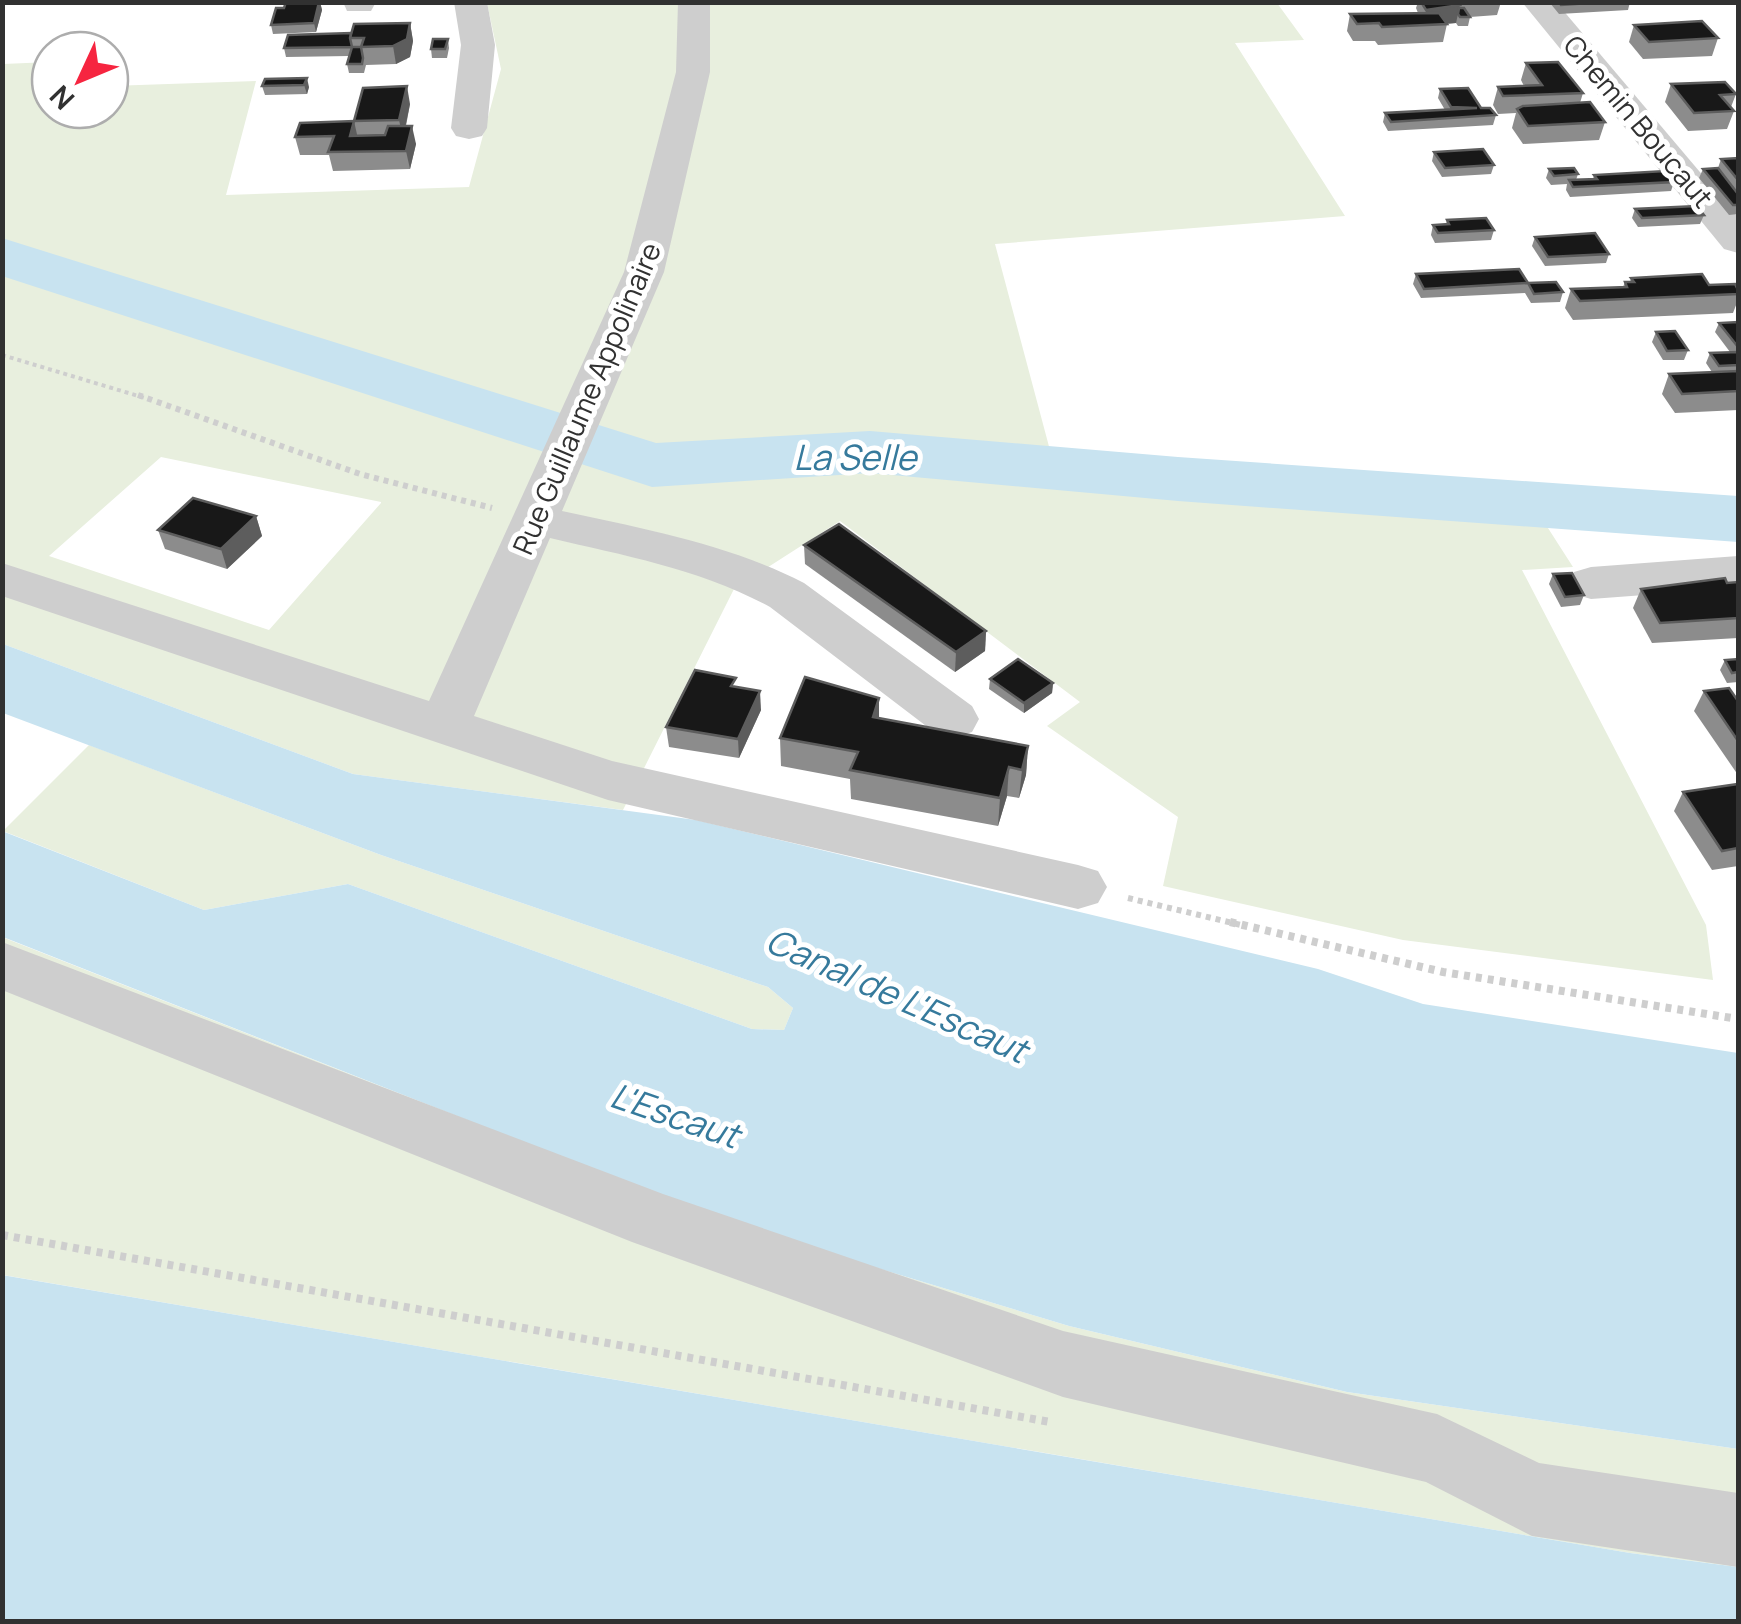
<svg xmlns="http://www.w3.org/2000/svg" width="1741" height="1624" font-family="Manrope,sans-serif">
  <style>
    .green { fill: #e8efde; fill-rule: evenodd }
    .water { fill: #c8e3f0 }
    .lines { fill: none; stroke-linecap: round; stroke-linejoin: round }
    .river { fill: #c8e3f0; fill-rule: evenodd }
    .path-far2 { stroke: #cecece; stroke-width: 4; stroke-dasharray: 4 4; stroke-linecap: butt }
    .path-far1 { stroke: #cecece; stroke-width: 6; stroke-dasharray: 5 5; stroke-linecap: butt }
    .path { stroke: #cecece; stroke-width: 8; stroke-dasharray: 6 6; stroke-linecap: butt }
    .minor { fill: #cecece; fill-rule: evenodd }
    .wall { fill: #8c8c8c }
    .shaded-wall { fill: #5d5d5d }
    .building { fill: #181818; stroke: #5d5d5d; stroke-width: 2.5 }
    .labels { text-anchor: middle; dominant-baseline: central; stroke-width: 10; stroke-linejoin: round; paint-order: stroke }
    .far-street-label { font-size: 28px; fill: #313131; stroke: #fff }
    .water-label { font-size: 35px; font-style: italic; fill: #367a9c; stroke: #fff }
  </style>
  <rect width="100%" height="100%" fill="#fff"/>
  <!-- green -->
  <g class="green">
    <path d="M487,3H1277L1304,40L1235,43L1345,216L995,244L1051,454L1521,486L1573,567L1522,570L1706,925L1713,980L1403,940L1163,886L1178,817L1047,726L1080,702L840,521L734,589L623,810L353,774L3,644V64L50,62V110H110V86L256,81L226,195L469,187L501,69ZM161,457L381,502V503L269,630L49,556Z"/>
    <polygon points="89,745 381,855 768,987 793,1008 784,1030 752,1029 348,884 204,910 3,831"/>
    <polygon points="2,937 728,1223 1069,1326 1347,1392 1738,1449 1738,1567 1630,1553 3,1275"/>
  </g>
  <!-- water -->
  <g class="water">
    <polygon points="3,644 353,774 696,820 1318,969 1423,1004 1738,1053 1738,1449 1347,1392 1069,1326 728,1223 3,937 2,831 204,910 348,884 752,1029 784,1030 793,1008 768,987 381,855 3,713"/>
    <polygon points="2,1275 1630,1553 1738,1567 1738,1621 3,1621"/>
  </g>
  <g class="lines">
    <!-- river -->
    <polygon class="river" points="2,238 656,443 870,431 1178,457 1738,496 1738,542 1178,501 870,473 652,487 2,276"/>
    <!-- path-far2 -->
    <polyline class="path-far2" points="2,355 145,398"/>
    <!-- path-far1 -->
    <g class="path-far1">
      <polyline points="138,395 360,474 492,508"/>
      <polyline points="1128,898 1241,925"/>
    </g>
    <!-- path -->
    <g class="path">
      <polyline points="1230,922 1443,972 1738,1019"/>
      <polyline points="2,1235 1050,1422"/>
    </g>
    <!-- minor -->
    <g class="minor">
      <polygon points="343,2 376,2 371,11 347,11"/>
      <polygon points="454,2 487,2 495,45 487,128 482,136 469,139 456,136 451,128 461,45"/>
      <path d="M678,2H710V72L664,272L562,511C645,529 728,544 804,583L972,706L979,719L972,732L953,738L934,732L770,607C700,569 626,556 550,538L474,716L612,761L1078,865L1098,871L1107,887L1098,903L1078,909L608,800L2,596V563L429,701L624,272L676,72Z"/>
      <polygon points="1522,2 1556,2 1738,217 1738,253 1724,249"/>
      <polygon points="1738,556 1738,588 1591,599 1574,594 1567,583 1574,572 1591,567"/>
      <polygon points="2,942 663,1194 1063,1331 1437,1414 1539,1463 1738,1493 1738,1567 1532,1536 1426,1482 1063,1397 632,1242 2,990"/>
    </g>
  </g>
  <!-- wall -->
  <g class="wall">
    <polygon points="320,2 322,10 316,32 273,34 271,25 284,8"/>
    <polygon points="1418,2 1501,2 1497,15 1470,17 1468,26 1458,26 1456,23 1447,24 1443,42 1378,45 1375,41 1353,41 1347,31 1350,14 1418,13 1416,8"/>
    <polygon points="1630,2 1628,10 1559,14 1550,3"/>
    <polygon points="410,23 413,41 410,57 396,64 366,65 364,73 349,73 347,64 349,56 286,57 284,48 351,33"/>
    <polygon points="1634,25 1718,38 1712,56 1643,59 1629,42"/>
    <polygon points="448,39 449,48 447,58 432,58 431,49"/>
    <polygon points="1526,63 1583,93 1580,103 1605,122 1599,140 1523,144 1512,128 1516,113 1498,114 1493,105 1498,87 1524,86 1521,80"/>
    <polygon points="265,79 309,87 307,94 265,95 262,86"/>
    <polygon points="1671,84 1736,94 1731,107 1734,111 1727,129 1688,131 1665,102"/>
    <polygon points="1440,89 1496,115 1493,125 1388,131 1383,122 1385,113 1445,110 1438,98"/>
    <polygon points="410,104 406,126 416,144 410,169 333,171 329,155 300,155 295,137 354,121 358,136 354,121"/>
    <polygon points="1434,152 1494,165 1491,174 1442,177 1432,161"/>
    <polygon points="1738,158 1738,214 1729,215 1699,178 1703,169 1718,168 1721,159"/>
    <polygon points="1549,169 1578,174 1576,180 1593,179 1594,175 1674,182 1671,191 1570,197 1566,190 1567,184 1551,185 1546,178"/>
    <polygon points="1635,209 1704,215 1700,224 1638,227 1632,218"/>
    <polygon points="1447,220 1494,230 1491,240 1435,243 1431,235 1433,225 1446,224"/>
    <polygon points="1535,237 1609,254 1606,263 1545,266 1532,246"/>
    <polygon points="1416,274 1528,283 1563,292 1560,302 1531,303 1525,293 1421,298 1413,284"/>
    <polygon points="1631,278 1709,285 1738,290 1738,300 1733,313 1573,320 1565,308 1571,289 1623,287 1625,282 1630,282"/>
    <polygon points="1738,322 1738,410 1675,413 1662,394 1669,374 1712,372 1706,363 1710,353 1730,352 1715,332 1719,323"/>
    <polygon points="1656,332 1688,350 1684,360 1663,360 1652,342"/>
    <polygon points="256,516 262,536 227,569 165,549 158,530"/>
    <polygon points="804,545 986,631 985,651 955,672 805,564"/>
    <polygon points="1553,574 1584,595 1580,605 1561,607 1549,584"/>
    <polygon points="1738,582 1738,638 1652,643 1633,608 1641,589"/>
    <polygon points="1738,659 1738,682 1727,683 1720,670 1725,660"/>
    <polygon points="990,679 1053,683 1052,693 1024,713 989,689"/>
    <polygon points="737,687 761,710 739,758 669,747 666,727"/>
    <polygon points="1704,691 1738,701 1738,775 1694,711"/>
    <polygon points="879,698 879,718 1028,746 1026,775 1019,798 1007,796 998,826 851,799 850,779 781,766 780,738"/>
    <polygon points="1738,784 1738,866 1712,870 1674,811 1683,792"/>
  </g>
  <!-- shaded-wall -->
  <g class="shaded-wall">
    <polygon points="320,2 322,10 316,32 314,23"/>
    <polygon points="1460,5 1456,23 1423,25 1426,10"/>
    <polygon points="410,23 413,41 410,57 396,64 393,46"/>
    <polygon points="307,78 309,87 307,94 304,85"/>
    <polygon points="407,86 410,104 403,138 399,120"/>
    <polygon points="354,121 358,139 350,136"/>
    <polygon points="412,126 416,144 410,169 406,151"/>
    <polygon points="256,516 262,536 227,569 221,549"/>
    <polygon points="986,631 985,651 955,672 956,652"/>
    <polygon points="1053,683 1052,693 1024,713 1024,703"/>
    <polygon points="760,691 761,710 739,758 738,739"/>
    <polygon points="879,698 879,727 873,717"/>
    <polygon points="1028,746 1026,775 1019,798 1022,770"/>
    <polygon points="1009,767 1007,796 998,826 1000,798"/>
  </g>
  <!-- building -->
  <g class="building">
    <polygon points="286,2 319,2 314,23 271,25 276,8 284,8"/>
    <polygon points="1421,2 1458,2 1460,5 1426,10"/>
    <polygon points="1559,2 1605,2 1561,5"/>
    <polygon points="1459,8 1464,8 1470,17 1460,17 1458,14"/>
    <polygon points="1439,13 1447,24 1382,27 1379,23 1357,24 1350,14"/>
    <polygon points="1702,21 1718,38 1649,42 1634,25"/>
    <polygon points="410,23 407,39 393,46 361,47 364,38 350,38 354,24"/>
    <polygon points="351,33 350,38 352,47 361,47 363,58 362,64 347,64 352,47 284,48 288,35"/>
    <polygon points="433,39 448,39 445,49 431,49"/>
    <polygon points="1558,62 1583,93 1503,96 1498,87 1542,85 1526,63"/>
    <polygon points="307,78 304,85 262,86 265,79"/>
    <polygon points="1725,82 1736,94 1720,95 1734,111 1694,113 1671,84"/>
    <polygon points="407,86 399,120 354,121 363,88"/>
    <polygon points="1468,88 1481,108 1490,108 1496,115 1391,122 1385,113 1477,108 1451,107 1440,89"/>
    <polygon points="1590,102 1605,122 1528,126 1517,109 1523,106"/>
    <polygon points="354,121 350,136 385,135 388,126 412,126 406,151 328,152 334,136 295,137 300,123"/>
    <polygon points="1483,149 1494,165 1445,168 1434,152"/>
    <polygon points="1738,158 1738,180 1721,159"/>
    <polygon points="1574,168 1578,174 1554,176 1549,169"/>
    <polygon points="1718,168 1738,194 1738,205 1733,205 1703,169"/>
    <polygon points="1666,171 1674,182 1573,187 1569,180 1597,179 1594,175"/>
    <polygon points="1697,206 1704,215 1642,218 1635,209"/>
    <polygon points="1486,218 1494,230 1438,233 1433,225 1449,224 1447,220"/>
    <polygon points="1595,233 1609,254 1548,257 1535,237"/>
    <polygon points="1519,269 1528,283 1556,282 1563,292 1534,294 1528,283 1424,289 1416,274"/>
    <polygon points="1702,274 1709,285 1735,284 1738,290 1738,294 1580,301 1571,289 1627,287 1625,282 1634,282 1631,278"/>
    <polygon points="1738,322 1738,347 1719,323"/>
    <polygon points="1675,331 1688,350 1667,351 1656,332"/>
    <polygon points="1738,352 1738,365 1719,366 1710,353"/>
    <polygon points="1738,371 1738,391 1682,394 1669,374"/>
    <polygon points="193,498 256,516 221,549 158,530"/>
    <polygon points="839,524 986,631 956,652 804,545"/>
    <polygon points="1572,573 1584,595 1565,597 1553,574"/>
    <polygon points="1725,578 1727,583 1738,582 1738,618 1660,623 1641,589"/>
    <polygon points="1018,659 1053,683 1024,703 990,679"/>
    <polygon points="1738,659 1738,672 1732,673 1725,660"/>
    <polygon points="695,670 736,678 731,686 760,691 738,739 666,727"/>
    <polygon points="805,677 879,698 873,717 1028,746 1022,770 1009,767 1000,798 850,770 858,752 780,738"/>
    <polygon points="1729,688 1738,701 1738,741 1704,691"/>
    <polygon points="1738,784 1738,848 1722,851 1683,792"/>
  </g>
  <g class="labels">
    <!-- far-street labels -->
    <g class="far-street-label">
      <text transform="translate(1639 121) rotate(50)">Chemin Boucaut</text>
      <text transform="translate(586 398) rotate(-67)">Rue Guillaume Appolinaire</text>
    </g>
    <!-- water labels -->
    <g class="water-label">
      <text x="855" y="457">La Selle</text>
      <text transform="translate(897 995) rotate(24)">Canal de L'Escaut</text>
      <text transform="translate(675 1115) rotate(19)">L'Escaut</text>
    </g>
  </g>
  <!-- border -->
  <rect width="1741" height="1624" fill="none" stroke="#313131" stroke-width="10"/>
  <!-- north arrow -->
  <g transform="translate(80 80) rotate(226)"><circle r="48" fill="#ffffff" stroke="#adadad" stroke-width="2.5"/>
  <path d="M0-8L18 38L0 25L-18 38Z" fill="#f62540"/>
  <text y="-15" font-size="28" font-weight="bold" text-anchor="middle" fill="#313131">N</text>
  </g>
</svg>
